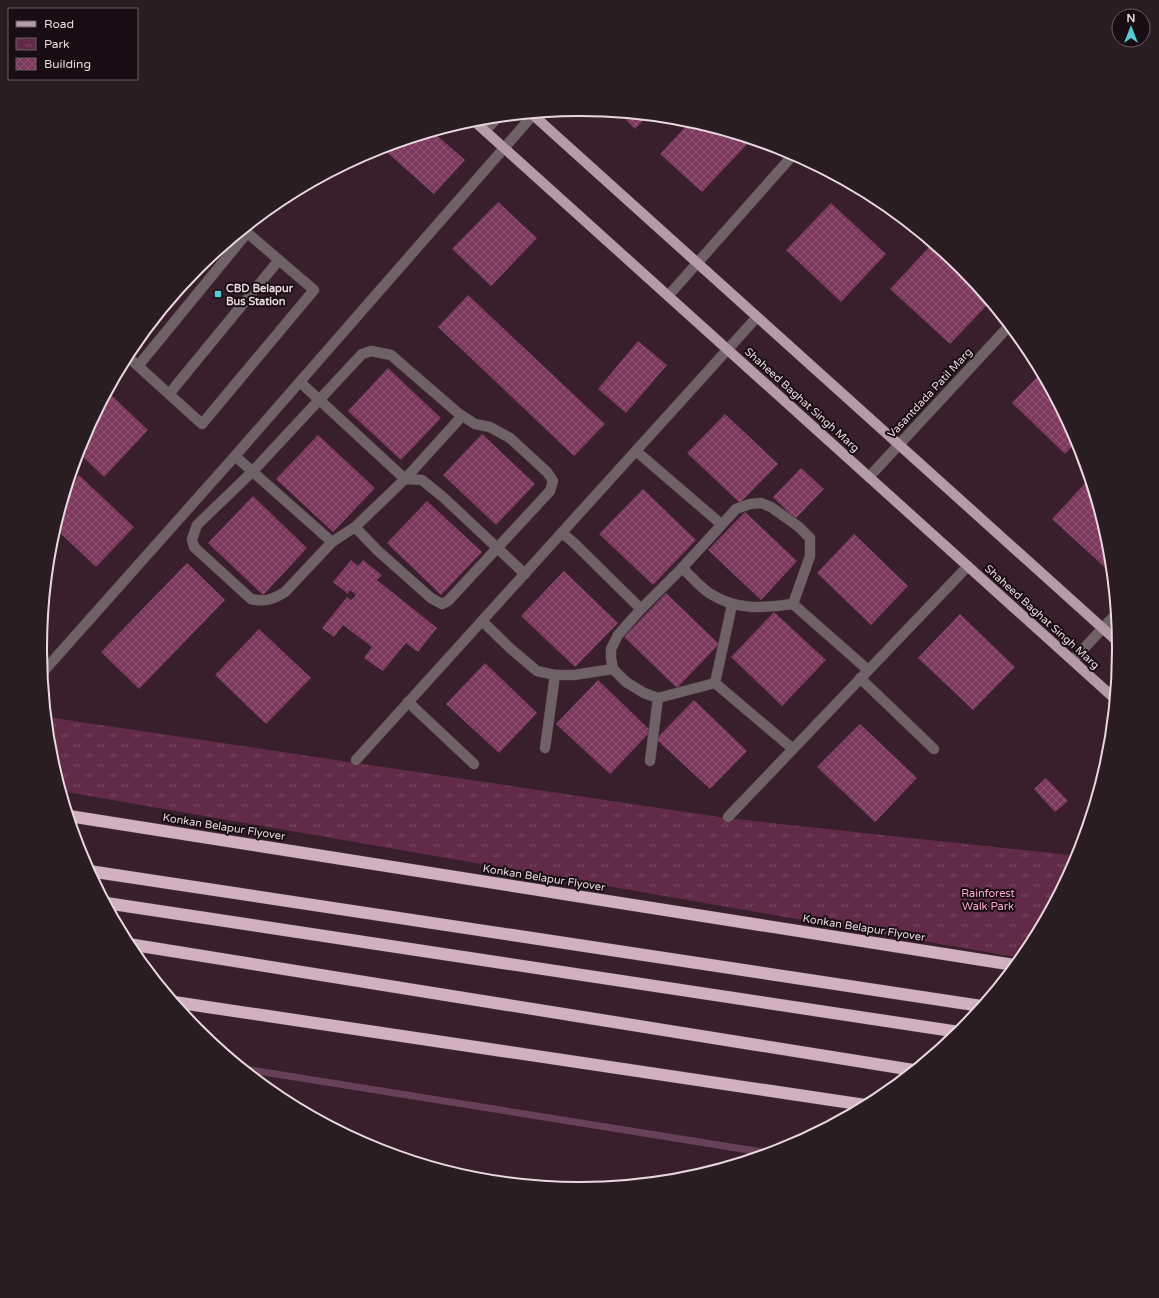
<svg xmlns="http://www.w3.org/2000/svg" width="1159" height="1298" font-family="'Varela Round',sans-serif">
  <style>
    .park { fill: url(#park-tufts) }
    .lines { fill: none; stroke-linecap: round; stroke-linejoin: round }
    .stream { stroke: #684158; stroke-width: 7 }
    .building { fill: url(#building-cross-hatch) }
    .minor-casing { stroke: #543c48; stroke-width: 11 }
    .major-casing { stroke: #543c48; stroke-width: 11 }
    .highway-casing { stroke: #543c48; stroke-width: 13 }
    .minor { stroke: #6f6267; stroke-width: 10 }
    .major { stroke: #b59aa7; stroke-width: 10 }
    .highway { stroke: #d1b1c0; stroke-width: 12 }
    .poi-dot { fill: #51ccd1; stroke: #180d12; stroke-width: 1.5 }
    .labels { text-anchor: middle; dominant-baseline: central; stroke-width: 4; stroke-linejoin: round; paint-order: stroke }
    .poi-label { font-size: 11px; font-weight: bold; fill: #e8d7de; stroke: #180d12; text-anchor: start }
    .street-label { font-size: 11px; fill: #e8d7de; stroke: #180d12 }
    .park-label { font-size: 11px; fill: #f9a6cf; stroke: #180d12 }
    .rim { fill: none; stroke: #e8d7de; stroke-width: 2 }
  </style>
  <defs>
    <pattern id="park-tufts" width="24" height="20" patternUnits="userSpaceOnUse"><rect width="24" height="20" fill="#612b48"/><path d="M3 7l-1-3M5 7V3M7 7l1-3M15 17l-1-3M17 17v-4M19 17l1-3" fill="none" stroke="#784962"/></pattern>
    <pattern id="building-cross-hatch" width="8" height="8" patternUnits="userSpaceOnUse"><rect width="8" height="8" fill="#7d385d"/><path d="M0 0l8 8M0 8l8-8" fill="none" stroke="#8f5474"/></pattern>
  </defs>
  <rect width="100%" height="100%" fill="#381f2b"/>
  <!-- park -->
  <polygon class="park" points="47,717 726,818 1078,856 1028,949 1021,958 61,791 50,754"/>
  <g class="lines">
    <!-- stream -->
    <polyline class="stream" points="245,1069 768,1153"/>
  </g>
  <!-- building -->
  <g class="building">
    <polygon points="619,113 626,114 647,116 635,129"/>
    <polygon points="690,122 751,140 702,192 660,154"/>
    <polygon points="433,132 465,160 434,194 382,148"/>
    <polygon points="498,202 537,238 491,286 452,249"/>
    <polygon points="831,203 886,254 841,302 786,250"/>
    <polygon points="932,244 971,280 990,302 950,344 890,289"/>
    <polygon points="468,295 605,424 574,456 438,327"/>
    <polygon points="638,341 667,365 626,413 598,389"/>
    <polygon points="388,368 441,418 401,460 348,411"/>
    <polygon points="1041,373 1077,441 1065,454 1012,403"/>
    <polygon points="108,392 148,430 104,477 78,452 81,442"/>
    <polygon points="725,414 778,464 740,503 687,453"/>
    <polygon points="482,434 535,484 496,525 443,475"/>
    <polygon points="318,435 375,488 333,532 276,479"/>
    <polygon points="801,468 824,489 795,519 773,497"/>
    <polygon points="79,475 134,527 96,567 55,528 68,487"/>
    <polygon points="1089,479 1109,544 1111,569 1109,571 1052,519"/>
    <polygon points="643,489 696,540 653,585 599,534"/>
    <polygon points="253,496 307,548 263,595 208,543"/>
    <polygon points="427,501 482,552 441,595 387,543"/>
    <polygon points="745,512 797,561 761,600 708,550"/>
    <polygon points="854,534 908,586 871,625 817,573"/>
    <polygon points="351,560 358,566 363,560 382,575 377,580 437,628 418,652 406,643 383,671 364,658 372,647 343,625 334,637 322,628 347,597 351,600 356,595 350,590 348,594 333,582"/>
    <polygon points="187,563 225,600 139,689 101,652"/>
    <polygon points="564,571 618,623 575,667 521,616"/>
    <polygon points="666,593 719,644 677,688 624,637"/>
    <polygon points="774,612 826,660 782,706 731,657"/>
    <polygon points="960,614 1015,667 973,710 918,658"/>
    <polygon points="259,629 311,678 266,724 215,675"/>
    <polygon points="485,663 537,713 499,753 446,704"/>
    <polygon points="598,680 651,731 610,774 556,724"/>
    <polygon points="694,700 747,751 710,789 656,739"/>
    <polygon points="860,724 917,778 875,822 817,767"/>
    <polygon points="1046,778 1068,801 1055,812 1034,789"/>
  </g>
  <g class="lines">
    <defs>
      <g id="minor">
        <polyline points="485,131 497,118"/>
        <polyline points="668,296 793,155"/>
        <polyline points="127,356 202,424 314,290 244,230"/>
        <polyline points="138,366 247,233"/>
        <polyline points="300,382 405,479 422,480 443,497 525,574"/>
        <polyline points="169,394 279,260"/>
        <polyline points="636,451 721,524"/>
        <polyline points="235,456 332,542"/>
        <polyline points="869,477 1009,326"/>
        <path d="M355,527L377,550L431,598L442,604L448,601L550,491L553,481L547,472L510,438L490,427L475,424L458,413L391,355L371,351L362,354L253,471L197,525L192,539L194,547L251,599C265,602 272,600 285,592L332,542L355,527L405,479L462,416"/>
        <polyline points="562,533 573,542 641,609"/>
        <path d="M682,568C691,576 700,587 709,593C737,611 762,608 793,604L868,670"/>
        <polyline points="482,621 511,649 537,671 555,675 574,675 613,669"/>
        <polyline points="1073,660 1116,614"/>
        <polyline points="42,673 235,456 533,115"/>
        <polyline points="860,678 934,749"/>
        <polyline points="715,683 658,698 644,693 626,682 613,669 611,658 611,649 618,635 641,609 682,568 736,509 750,504 761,503 771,507 799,527 810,538 810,556 793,604"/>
        <polyline points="715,683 793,749"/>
        <polyline points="715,683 732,605"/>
        <polyline points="408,702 474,764"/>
        <polyline points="545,748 555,675"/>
        <polyline points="356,760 757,317"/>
        <polyline points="650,761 658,698"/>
        <polyline points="728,817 968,566"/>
      </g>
      <g id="major">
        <polyline points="532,114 1118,642"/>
        <polyline points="473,120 1114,698"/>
      </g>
      <g id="highway">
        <polyline points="69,816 1014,965"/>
        <polyline points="89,871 981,1006"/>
        <polyline points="106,903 959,1032"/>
        <polyline points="128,944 913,1070"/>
        <polyline points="174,1002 865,1105"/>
      </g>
    </defs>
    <!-- minor casing -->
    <use href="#minor" class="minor-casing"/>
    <!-- major casing -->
    <use href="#major" class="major-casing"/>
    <!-- highway casing -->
    <use href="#highway" class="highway-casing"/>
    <!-- minor -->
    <use href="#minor" class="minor"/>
    <!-- major -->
    <use href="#major" class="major"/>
    <!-- highway -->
    <use href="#highway" class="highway"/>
  </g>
  <!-- markers -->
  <rect class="poi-dot" x="214" y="290" width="8" height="8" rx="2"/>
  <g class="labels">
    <!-- poi labels -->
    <g class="poi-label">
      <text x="226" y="288">CBD Belapur<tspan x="226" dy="13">Bus Station</tspan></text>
    </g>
    <!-- street labels -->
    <g class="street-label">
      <text transform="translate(930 393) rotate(-47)">Vasantdada Patil Marg</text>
      <text transform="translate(802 400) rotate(42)">Shaheed Baghat Singh Marg</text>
      <text transform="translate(1042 617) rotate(42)">Shaheed Baghat Singh Marg</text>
      <text transform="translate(224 827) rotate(9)">Konkan Belapur Flyover</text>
      <text transform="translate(544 878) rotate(9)">Konkan Belapur Flyover</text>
      <text transform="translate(864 928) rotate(9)">Konkan Belapur Flyover</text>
    </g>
    <!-- park labels -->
    <g class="park-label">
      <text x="988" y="893">Rainforest<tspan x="988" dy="13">Walk Park</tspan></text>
    </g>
  </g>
  <!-- crop -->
  <path d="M0 0H1159V1298H0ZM579 116H580A532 532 0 0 1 1112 648V650A532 532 0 0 1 580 1182H579A532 532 0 0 1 47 650V648A532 532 0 0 1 579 116Z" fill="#291d22" fill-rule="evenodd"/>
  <path class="rim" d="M579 116H580A532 532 0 0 1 1112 648V650A532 532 0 0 1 580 1182H579A532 532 0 0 1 47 650V648A532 532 0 0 1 579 116Z"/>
  <!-- legend -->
  <rect x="8" y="8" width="130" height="72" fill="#180d12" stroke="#6b5e64"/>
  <rect x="16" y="21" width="20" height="6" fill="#b59aa7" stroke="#6b5e64"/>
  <text x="44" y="28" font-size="12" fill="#e8d7de">Road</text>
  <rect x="16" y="38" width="20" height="12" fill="url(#park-tufts)" stroke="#6b5e64"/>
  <text x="44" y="48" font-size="12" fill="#e8d7de">Park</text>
  <rect x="16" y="58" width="20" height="12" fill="url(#building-cross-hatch)" stroke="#6b5e64"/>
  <text x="44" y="68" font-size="12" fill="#e8d7de">Building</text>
  <!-- north arrow -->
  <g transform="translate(1131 28)"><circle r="19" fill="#180d12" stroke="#6b5e64"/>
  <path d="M0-3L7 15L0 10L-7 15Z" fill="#51ccd1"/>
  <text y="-6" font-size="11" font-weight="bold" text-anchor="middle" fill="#e8d7de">N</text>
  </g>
</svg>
